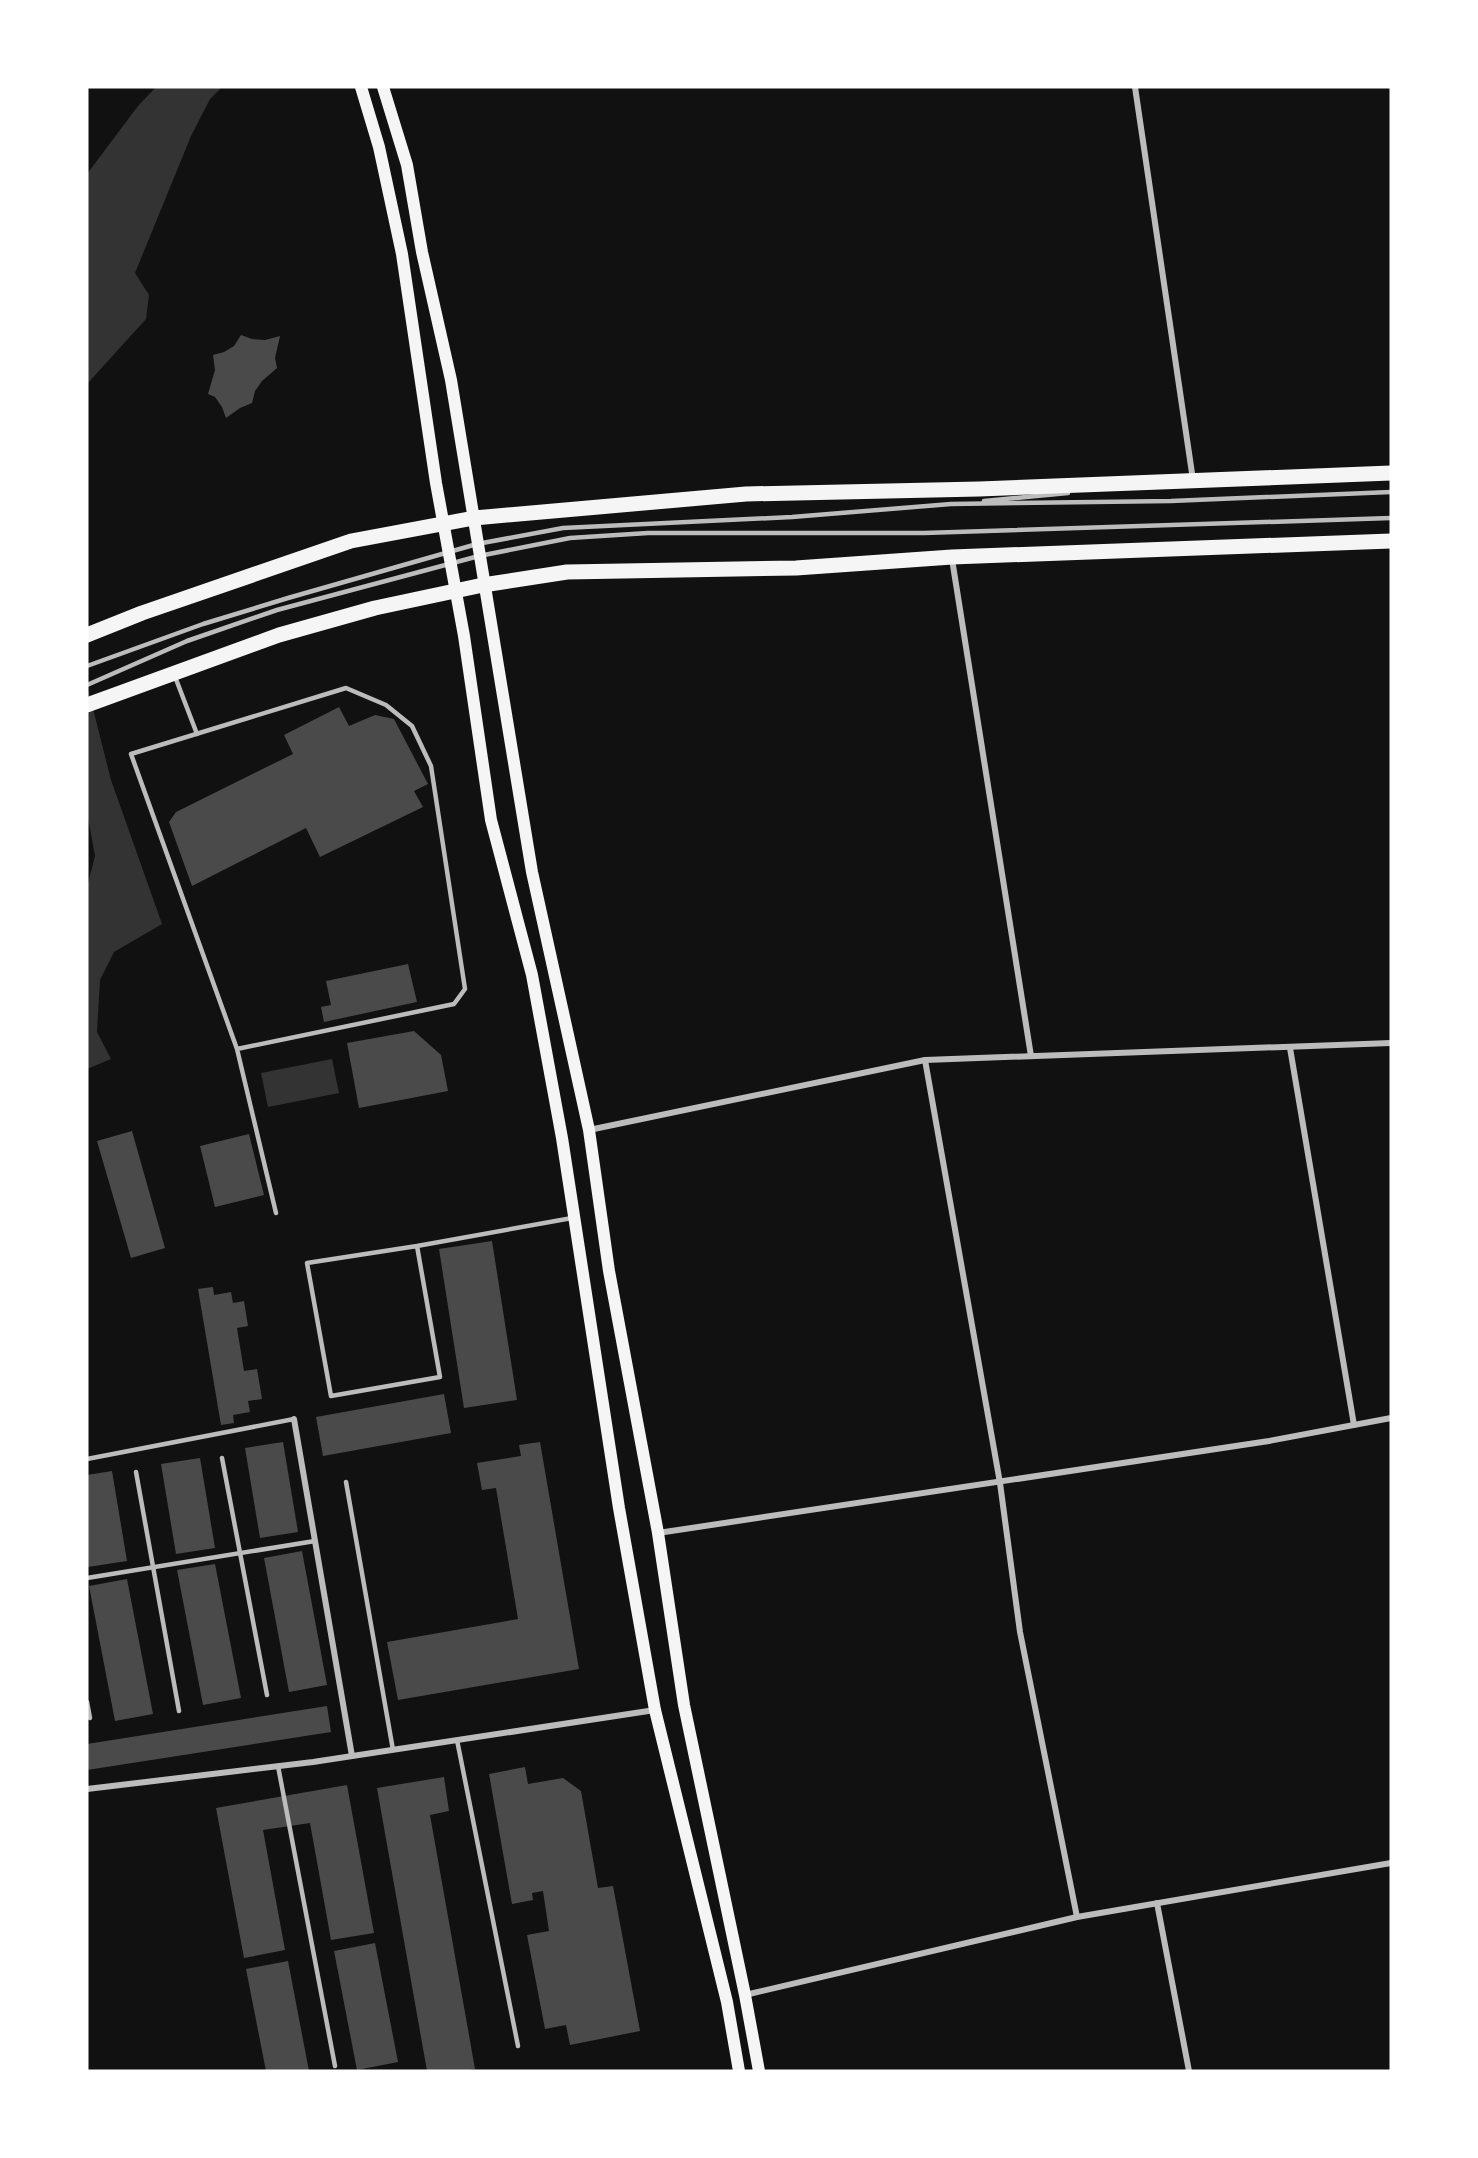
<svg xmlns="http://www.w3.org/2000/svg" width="1478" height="2158" font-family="Karla,sans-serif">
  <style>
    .water { fill: #333 }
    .building { fill: #4a4a4a }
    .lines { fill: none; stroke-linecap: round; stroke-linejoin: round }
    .service { stroke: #bcbcbc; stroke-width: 4.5 }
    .minor { stroke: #bcbcbc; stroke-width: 6 }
    .secondary { stroke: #f5f5f5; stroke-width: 12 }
    .primary { stroke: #f5f5f5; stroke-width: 15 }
  </style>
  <rect width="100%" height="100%" fill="#111"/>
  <!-- water -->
  <g class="water">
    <polygon points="156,87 222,87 210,99 191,136 135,273 149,295 146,319 87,384 87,174 138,106"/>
    <polygon points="87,685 111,780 162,924 114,952 100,980 97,1032 111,1059 87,1069 87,887 95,856 87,812"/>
    <polygon points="332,1059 339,1093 268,1107 261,1073"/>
  </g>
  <!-- building -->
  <g class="building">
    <polygon points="241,335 252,339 265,340 280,336 275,358 277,368 262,381 255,391 252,403 240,408 226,418 222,407 215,397 208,394 215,370 213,355 224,352 234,346"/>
    <polygon points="339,707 349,726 375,715 394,719 428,784 414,791 423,807 320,857 306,828 192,886 169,822 176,812 293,754 284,735"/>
    <polygon points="408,964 417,1002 324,1022 321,1007 331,1005 326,981"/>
    <polygon points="414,1031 441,1055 448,1091 359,1108 347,1043"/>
    <polygon points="132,1131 165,1248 131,1258 97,1141"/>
    <polygon points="249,1134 264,1195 215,1207 200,1146"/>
    <polygon points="492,1241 517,1400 464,1408 439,1249"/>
    <polygon points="213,1287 214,1295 231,1292 233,1303 244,1301 248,1326 237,1328 244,1371 257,1369 262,1399 248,1401 250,1412 233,1415 234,1423 221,1425 198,1289"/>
    <polygon points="444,1394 451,1433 323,1456 316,1417"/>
    <polygon points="283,1442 298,1532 260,1538 245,1448"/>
    <polygon points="540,1442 579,1669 398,1700 387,1642 518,1619 496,1488 482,1490 477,1463 521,1456 519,1445"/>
    <polygon points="200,1458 215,1548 176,1554 161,1464"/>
    <polygon points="112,1471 127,1561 88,1567 87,1475"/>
    <polygon points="302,1551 327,1685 289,1692 264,1558"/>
    <polygon points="215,1564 241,1698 203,1705 177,1570"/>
    <polygon points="127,1579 153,1714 115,1721 89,1586"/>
    <polygon points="327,1706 331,1732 87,1770 87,1744"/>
    <polygon points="525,1767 528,1784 563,1778 581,1791 598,1888 613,1886 640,2031 570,2045 566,2025 545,2029 527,1935 549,1931 543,1891 532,1893 533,1900 512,1904 489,1774"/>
    <polygon points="444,1777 449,1811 430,1815 475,2069 465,2071 427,2071 377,1788"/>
    <polygon points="347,1785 374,1933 331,1940 310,1823 263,1830 285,1950 244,1958 216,1808"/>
    <polygon points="375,1943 398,2062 357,2070 334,1951"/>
    <polygon points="288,1961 309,2071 266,2071 246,1969"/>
  </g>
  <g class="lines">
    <!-- service -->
    <g class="service">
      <polyline points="984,501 1068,493"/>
      <polyline points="87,666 203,624 288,598 477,544 563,528 792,517 951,504 1171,501 1391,492"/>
      <polyline points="174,674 197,734"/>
      <polyline points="87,685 187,641 277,610 479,556 570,538 648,533 924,533 1391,518"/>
      <polyline points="237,1049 454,1004 465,989 431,766 412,726 386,705 346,688 131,754 237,1049 276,1213"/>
      <polyline points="417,1246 440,1377 331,1396 307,1263 417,1246 572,1218"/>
      <polyline points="222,1458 267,1695"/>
      <polyline points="87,1459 294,1419"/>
      <polyline points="136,1472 179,1711"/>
      <polyline points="346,1482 393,1750"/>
      <polyline points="87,1578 315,1541"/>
      <polyline points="87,1702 90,1718"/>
      <polyline points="457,1740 518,2046"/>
      <polyline points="278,1766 335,2066"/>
    </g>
    <!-- minor -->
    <g class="minor">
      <polyline points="1135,87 1193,480"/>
      <polyline points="952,559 1031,1056"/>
      <polyline points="1290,1048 1354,1425"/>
      <polyline points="925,1060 1000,1483 1020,1632 1077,1917"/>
      <polyline points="589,1130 925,1060 1391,1043"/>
      <polyline points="294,1419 352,1756"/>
      <polyline points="658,1533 1269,1441 1391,1418"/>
      <polyline points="87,1789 313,1762 655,1710"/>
      <polyline points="1157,1903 1189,2071"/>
      <polyline points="745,1995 1077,1917 1391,1863"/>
    </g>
    <!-- secondary -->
    <g class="secondary">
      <polyline points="361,87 379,147 402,254 436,483 464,636 491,820 532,975 562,1138 619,1508 655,1710 727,2002 739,2071"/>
      <polyline points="383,87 407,165 422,252 451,380 532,872 589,1130 609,1271 658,1533 684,1705 745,1995 759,2071"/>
    </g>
    <!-- primary -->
    <g class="primary">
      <polyline points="87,635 142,613 351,541 474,518 746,494 979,489 1391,473"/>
      <polyline points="87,705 279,635 375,608 483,585 567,572 796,568 952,557 1391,541"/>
    </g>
  </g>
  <!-- border -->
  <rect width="1478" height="2158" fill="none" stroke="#ffffff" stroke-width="177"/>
</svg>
